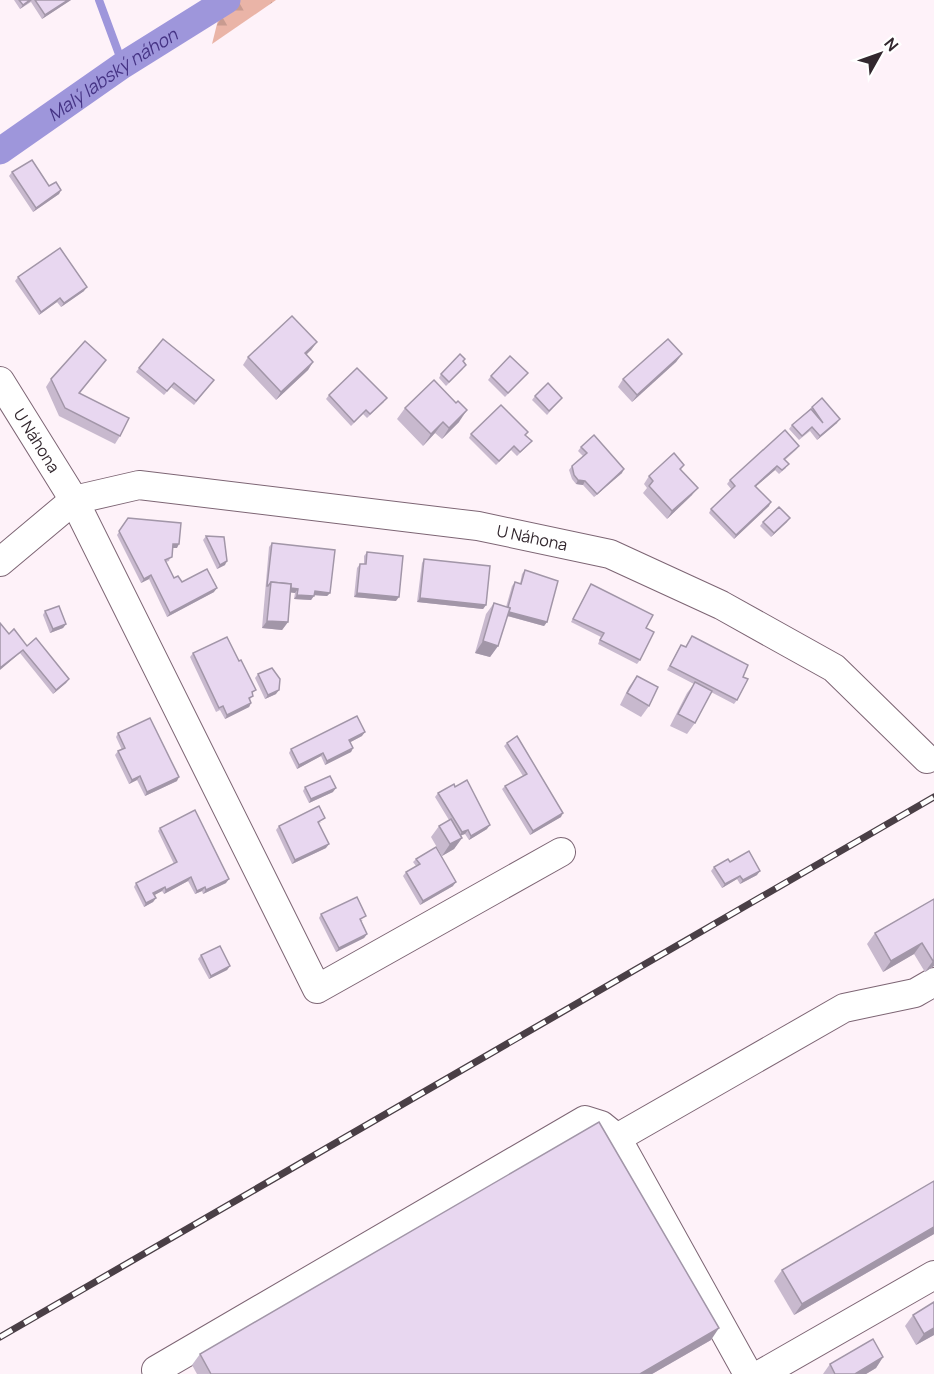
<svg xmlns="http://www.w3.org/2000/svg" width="934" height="1374" font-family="Manrope,sans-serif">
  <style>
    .forest { fill: url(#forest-firs) }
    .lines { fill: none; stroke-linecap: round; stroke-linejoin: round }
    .stream { stroke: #9e96db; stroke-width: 8 }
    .canal { stroke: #9e96db; stroke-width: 27 }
    .minor-casing { stroke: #7d6574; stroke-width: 30 }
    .minor { stroke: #fff; stroke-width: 28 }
    .rail-casing { stroke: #4a3f46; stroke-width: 7 }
    .rail { stroke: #fff; stroke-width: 4.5; stroke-dasharray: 14; stroke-linecap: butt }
    .wall { fill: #c8b9ce }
    .shaded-wall { fill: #a296a8 }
    .building { fill: #e8d7f0; stroke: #a296a8; stroke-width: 1.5 }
    .labels { text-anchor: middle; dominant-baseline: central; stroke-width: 5; stroke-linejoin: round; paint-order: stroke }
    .street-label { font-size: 16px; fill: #32272e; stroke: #fff }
    .water-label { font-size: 18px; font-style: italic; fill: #463485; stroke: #fff }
  </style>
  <defs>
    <pattern id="forest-firs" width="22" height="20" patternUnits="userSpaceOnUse" patternTransform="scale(1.5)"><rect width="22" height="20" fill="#eab4a7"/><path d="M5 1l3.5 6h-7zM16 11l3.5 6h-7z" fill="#c99b90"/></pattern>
  </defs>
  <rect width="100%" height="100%" fill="#fef2f9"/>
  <!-- forest -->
  <polygon class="forest" points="223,0 276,0 212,44"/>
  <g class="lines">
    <!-- stream -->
    <polyline class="stream" points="99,0 123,65"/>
    <!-- canal -->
    <path class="canal" id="s1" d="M0,151L123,65L227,0"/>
    <defs>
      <g id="minor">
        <path id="s2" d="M0,381L74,500L317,989L561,852"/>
        <path id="s3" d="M0,562L74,500L139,485L478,526L610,554L721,605L834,668L927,759"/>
        <polyline points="617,1138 844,1008 915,993 934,982"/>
        <polyline points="158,1374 156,1370 585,1120 601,1125 617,1138 748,1374"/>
        <polyline points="761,1374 934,1275"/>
      </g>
    </defs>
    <!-- minor casing -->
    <use href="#minor" class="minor-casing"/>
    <!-- minor -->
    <use href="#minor" class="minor"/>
    <defs>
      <polyline id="rail" points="0,1337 934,797"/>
    </defs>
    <!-- rail casing -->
    <use href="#rail" class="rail-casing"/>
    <!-- rail -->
    <use href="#rail" class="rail"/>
  </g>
  <!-- wall -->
  <g class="wall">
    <polygon points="14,0 71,0 42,19 31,2 20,9"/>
    <polygon points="12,172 49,186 61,190 59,194 33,212 9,176"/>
    <polygon points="18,277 84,291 61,307 57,302 39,315 15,281"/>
    <polygon points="317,342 311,350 306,354 313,362 308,370 276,400 243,365 248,357"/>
    <polygon points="682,354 676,362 632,402 618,387 623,379"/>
    <polygon points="106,360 80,393 120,436 115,444 59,416 46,387 51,379"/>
    <polygon points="139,368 211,384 194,405 171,387 164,395 136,372"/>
    <polygon points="463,369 446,386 439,378 441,374"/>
    <polygon points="528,373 505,397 488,380 491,376"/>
    <polygon points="329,395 384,402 367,418 363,414 351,426 326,399"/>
    <polygon points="535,396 562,398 547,415 532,400"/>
    <polygon points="812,407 837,423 817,440 810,431 799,440 789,429 792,425 809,410"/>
    <polygon points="405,408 459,422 442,439 435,433 423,446 397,419"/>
    <polygon points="471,434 525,435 532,441 517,456 511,450 496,465 469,438"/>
    <polygon points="799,446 796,450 785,460 786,468 779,474 775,470 756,486 769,506 734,539 709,513 711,509 732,490 727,484 730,480"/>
    <polygon points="581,447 622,473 594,497 583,485 576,484 572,479 569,470 572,466 583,456 578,451"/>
    <polygon points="684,465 681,469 692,495 667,519 643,493 647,488 644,484 649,476"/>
    <polygon points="128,518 177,548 173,548 169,561 166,562 174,578 182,582 214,592 167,617 149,579 141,583 117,535"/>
    <polygon points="763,522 787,522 771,537 760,526"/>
    <polygon points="206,536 225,565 217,569 203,540"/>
    <polygon points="272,543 330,593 327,596 314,595 311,600 294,599 295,593 290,592 288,622 282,630 262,628 269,547"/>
    <polygon points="367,552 396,601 354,597 357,568 360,564 364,564 364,556"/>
    <polygon points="424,559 486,605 483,609 417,602 422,563"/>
    <polygon points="525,570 547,622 544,626 507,616 498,646 490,657 475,653 486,614 494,603 506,607 512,586 515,582 520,584 522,574"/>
    <polygon points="591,584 646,628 640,660 637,664 598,644 601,637 571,622"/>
    <polygon points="45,611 66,624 63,628 50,633 43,615"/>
    <polygon points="9,634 27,646 69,679 66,683 53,694 20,653"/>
    <polygon points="692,636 743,677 737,700 734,704 711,692 695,723 687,734 670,726 687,693 694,684 667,670 681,645 685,647"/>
    <polygon points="193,653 239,661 252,694 250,700 251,703 249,707 225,719 220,710 216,712 190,657"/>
    <polygon points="258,674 276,694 265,699 255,678"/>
    <polygon points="637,676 649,706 641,717 620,705 629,687"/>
    <polygon points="118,733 177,781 145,796 137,780 129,784 115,755 118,751 122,750 116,737"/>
    <polygon points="362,736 350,742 353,748 351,752 325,765 321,756 297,769 289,753 291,749"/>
    <polygon points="507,743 561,817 530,835 502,789 505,786 523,776 504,746"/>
    <polygon points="305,787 333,792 309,803 303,791"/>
    <polygon points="438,793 487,829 469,840 465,834 460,836 462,838 454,849 442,856 431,837 439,826 449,820 435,797"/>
    <polygon points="322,822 319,823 326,848 292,864 276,830 279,826"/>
    <polygon points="160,828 226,883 203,894 202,891 195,894 188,881 164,894 162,891 154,895 156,898 153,902 144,907 134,887 136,883 174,864 158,831"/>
    <polygon points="416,859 453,886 420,905 403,876 406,872 416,866 413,862"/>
    <polygon points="714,867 757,875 740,884 737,879 722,888 711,871"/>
    <polygon points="934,899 934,966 925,972 914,954 883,972 867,944 875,933"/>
    <polygon points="321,914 363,920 361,921 367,934 364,938 336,952 319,918"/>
    <polygon points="201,955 230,966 227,970 209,979 198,959"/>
    <polygon points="934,1181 934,1234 794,1315 774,1281 782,1270"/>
    <polygon points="934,1302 934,1335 916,1345 905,1326 913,1315"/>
    <polygon points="711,1340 652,1374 197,1374 192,1365 200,1354"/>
    <polygon points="883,1357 876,1368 866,1374 823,1374 830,1364"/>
  </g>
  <!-- shaded-wall -->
  <g class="shaded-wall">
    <polygon points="30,0 32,0 20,9 23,5"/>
    <polygon points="68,0 71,0 42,19 45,15"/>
    <polygon points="61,190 59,194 33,212 36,208"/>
    <polygon points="87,287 84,291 61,307 64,303"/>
    <polygon points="60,298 57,302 39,315 41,312"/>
    <polygon points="317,342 311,350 300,361 305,353"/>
    <polygon points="682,354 676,362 632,402 637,395"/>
    <polygon points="313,362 308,370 276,400 281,392"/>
    <polygon points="467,410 459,422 442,439 449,428"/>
    <polygon points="840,419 837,423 817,440 820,436"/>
    <polygon points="443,422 435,433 423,446 431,434"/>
    <polygon points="777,466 775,470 753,489 755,486"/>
    <polygon points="624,469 622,473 594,497 597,494"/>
    <polygon points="578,480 585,481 583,485 576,484"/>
    <polygon points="698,488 692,495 667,519 672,511"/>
    <polygon points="771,502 769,506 734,539 736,535"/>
    <polygon points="790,518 787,522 771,537 774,533"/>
    <polygon points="173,544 179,544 177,548 170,548"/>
    <polygon points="227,561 225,565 217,569 220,565"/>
    <polygon points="151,575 149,579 141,583 144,579"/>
    <polygon points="270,586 298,589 295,593 270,590"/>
    <polygon points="217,588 214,592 167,617 170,613"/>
    <polygon points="315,591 330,593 327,596 312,595"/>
    <polygon points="357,593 399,597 396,601 354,597"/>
    <polygon points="297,595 314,596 311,600 294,599"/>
    <polygon points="420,598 486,605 483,609 417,602"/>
    <polygon points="507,611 547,622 544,626 504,615"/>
    <polygon points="267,621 288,622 282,630 262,628"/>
    <polygon points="66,624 63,628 50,633 53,629"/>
    <polygon points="483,641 498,646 490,657 475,653"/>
    <polygon points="23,650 20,653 0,670 0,668"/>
    <polygon points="69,679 66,683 53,694 56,690"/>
    <polygon points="279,690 276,694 265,699 268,695"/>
    <polygon points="251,703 249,707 225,719 227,715"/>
    <polygon points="365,732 362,736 347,744 349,740"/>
    <polygon points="353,748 351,752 325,765 327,761"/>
    <polygon points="323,753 321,756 297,769 299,765"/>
    <polygon points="140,776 137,780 129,784 132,780"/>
    <polygon points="179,777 177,781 145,796 147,792"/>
    <polygon points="336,788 333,792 309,803 311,799"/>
    <polygon points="563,813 561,817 530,835 533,831"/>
    <polygon points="490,825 487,829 469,840 471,836"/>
    <polygon points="468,830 465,834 459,836 462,832"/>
    <polygon points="462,838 454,849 442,856 450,844"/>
    <polygon points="329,844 326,848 292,864 295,860"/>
    <polygon points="760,871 757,875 740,884 743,880"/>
    <polygon points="740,876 737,879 722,888 725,884"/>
    <polygon points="191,877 188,881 164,894 166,890"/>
    <polygon points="229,879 226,883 203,894 206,890"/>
    <polygon points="456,882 453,886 420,905 423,901"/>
    <polygon points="165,887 162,891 151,897 153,893"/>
    <polygon points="205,887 202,891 195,894 197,891"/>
    <polygon points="156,898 153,902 144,907 146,903"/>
    <polygon points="367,934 364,938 336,952 339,948"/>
    <polygon points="922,943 914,954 883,972 891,961"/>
    <polygon points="934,960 934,966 925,972 933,961"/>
    <polygon points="230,966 227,970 209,979 211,976"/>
    <polygon points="934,1227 934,1234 794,1315 802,1304"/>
    <polygon points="719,1328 711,1340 652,1374 640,1374"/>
    <polygon points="934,1328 934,1335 916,1345 924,1334"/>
    <polygon points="883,1357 876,1368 866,1374 855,1374"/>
  </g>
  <!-- building -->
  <g class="building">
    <polygon points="19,0 30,0 23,5"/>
    <polygon points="35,0 68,0 45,15"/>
    <polygon points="32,160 49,186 56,182 61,190 36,208 12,172"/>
    <polygon points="60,248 87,287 64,303 60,298 41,312 18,277"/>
    <polygon points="292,316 317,342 305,353 313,362 281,392 248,357"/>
    <polygon points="163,339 214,380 196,401 174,383 167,391 139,368"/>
    <polygon points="668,339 682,354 637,395 623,379"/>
    <polygon points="85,341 106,360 79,393 129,418 120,436 65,408 51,379"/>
    <polygon points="460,354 465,359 463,361 466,365 449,382 441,374"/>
    <polygon points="510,356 528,373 508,393 491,376"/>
    <polygon points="357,368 387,398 370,414 366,410 354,422 329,395"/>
    <polygon points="434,380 456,403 458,401 467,410 449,428 443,422 431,434 405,408"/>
    <polygon points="548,383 562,398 549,411 535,396"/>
    <polygon points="822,398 840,419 820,436 812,427 802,436 792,425 811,409 823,423 812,407"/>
    <polygon points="501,405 528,432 525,435 532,441 520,452 514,446 499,461 471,434"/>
    <polygon points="785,430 799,446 784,459 789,464 782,470 777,466 755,486 771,502 736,535 711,509 735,486 730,480"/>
    <polygon points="594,435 624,469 597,494 585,481 578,480 574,475 572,466 587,453 581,447"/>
    <polygon points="674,453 684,465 680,469 698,488 672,511 649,486 653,481 649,476"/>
    <polygon points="779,507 790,518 774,533 763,522"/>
    <polygon points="128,518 181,523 179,544 173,544 172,557 165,560 174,578 178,576 182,582 207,569 217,588 170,613 151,575 144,579 119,531"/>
    <polygon points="206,536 224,537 227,561 220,565"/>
    <polygon points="272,543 335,550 330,593 315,591 314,596 297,595 298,589 291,588 291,584 271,582 268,586 267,586"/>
    <polygon points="367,552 403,556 399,597 357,593 360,564 366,564"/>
    <polygon points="424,559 490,566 486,605 420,598"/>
    <polygon points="525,570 558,581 547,622 509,612 510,608 508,607 515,582 521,584"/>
    <polygon points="271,582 291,584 288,622 267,621"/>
    <polygon points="591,584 653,615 646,628 654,632 640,660 600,640 604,633 573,619"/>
    <polygon points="494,603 510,608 498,646 483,641"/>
    <polygon points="59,606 66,624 53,629 45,611"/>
    <polygon points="0,623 9,634 14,629 27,646 36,638 69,679 56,690 23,650 0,668"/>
    <polygon points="692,636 748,665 743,677 748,679 737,700 670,666 681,645 686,647"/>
    <polygon points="227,637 239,661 241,660 256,690 252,692 253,696 249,698 251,703 227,715 223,706 219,708 193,653"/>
    <polygon points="272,668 280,679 279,690 268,695 258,674"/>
    <polygon points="637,676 658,687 649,706 627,693"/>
    <polygon points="695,682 712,691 695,723 678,714"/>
    <polygon points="357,716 365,732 349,740 353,748 327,761 323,753 299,765 291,749"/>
    <polygon points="150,718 179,777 147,792 140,776 132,780 118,751 125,748 118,733"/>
    <polygon points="517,736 563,813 533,831 505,786 527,774 507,743"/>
    <polygon points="330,776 336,788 311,799 305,787"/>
    <polygon points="467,780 490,825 471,836 468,830 462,832 438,793 454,784 455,787"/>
    <polygon points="319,806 325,818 318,822 329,844 295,860 279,826"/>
    <polygon points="195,810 229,879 206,890 205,887 197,891 191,877 166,890 165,887 153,893 156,898 146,903 136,883 177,862 160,828"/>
    <polygon points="451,819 462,838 450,844 439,826"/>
    <polygon points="436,847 456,882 423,901 406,872 420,864 416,859"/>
    <polygon points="749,851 760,871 743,880 740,876 725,884 714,867 728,859 730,862"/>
    <polygon points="357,897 366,916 360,919 367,934 339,948 321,914"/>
    <polygon points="934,899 934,960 933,961 922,943 891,961 875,933"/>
    <polygon points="220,946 230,966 211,976 201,955"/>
    <polygon points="599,1122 719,1328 640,1374 211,1374 200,1354"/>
    <polygon points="934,1181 934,1227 802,1304 782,1270"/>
    <polygon points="934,1302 934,1328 924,1334 913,1315"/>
    <polygon points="873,1339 883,1357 855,1374 835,1374 830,1364"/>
  </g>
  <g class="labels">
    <!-- street labels -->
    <g class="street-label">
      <text stroke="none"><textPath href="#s2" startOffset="70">U Náhona</textPath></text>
      <text stroke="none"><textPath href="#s3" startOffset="560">U Náhona</textPath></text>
    </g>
    <!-- water labels -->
    <g class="water-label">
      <text stroke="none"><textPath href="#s1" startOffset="136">Malý labský náhon</textPath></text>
    </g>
  </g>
  <!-- north arrow -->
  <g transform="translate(880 54) rotate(50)" stroke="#ffffff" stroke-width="4.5" paint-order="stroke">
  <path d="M0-4.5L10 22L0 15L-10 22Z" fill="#32272e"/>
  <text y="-9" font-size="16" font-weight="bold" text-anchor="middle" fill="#32272e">N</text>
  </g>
</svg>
